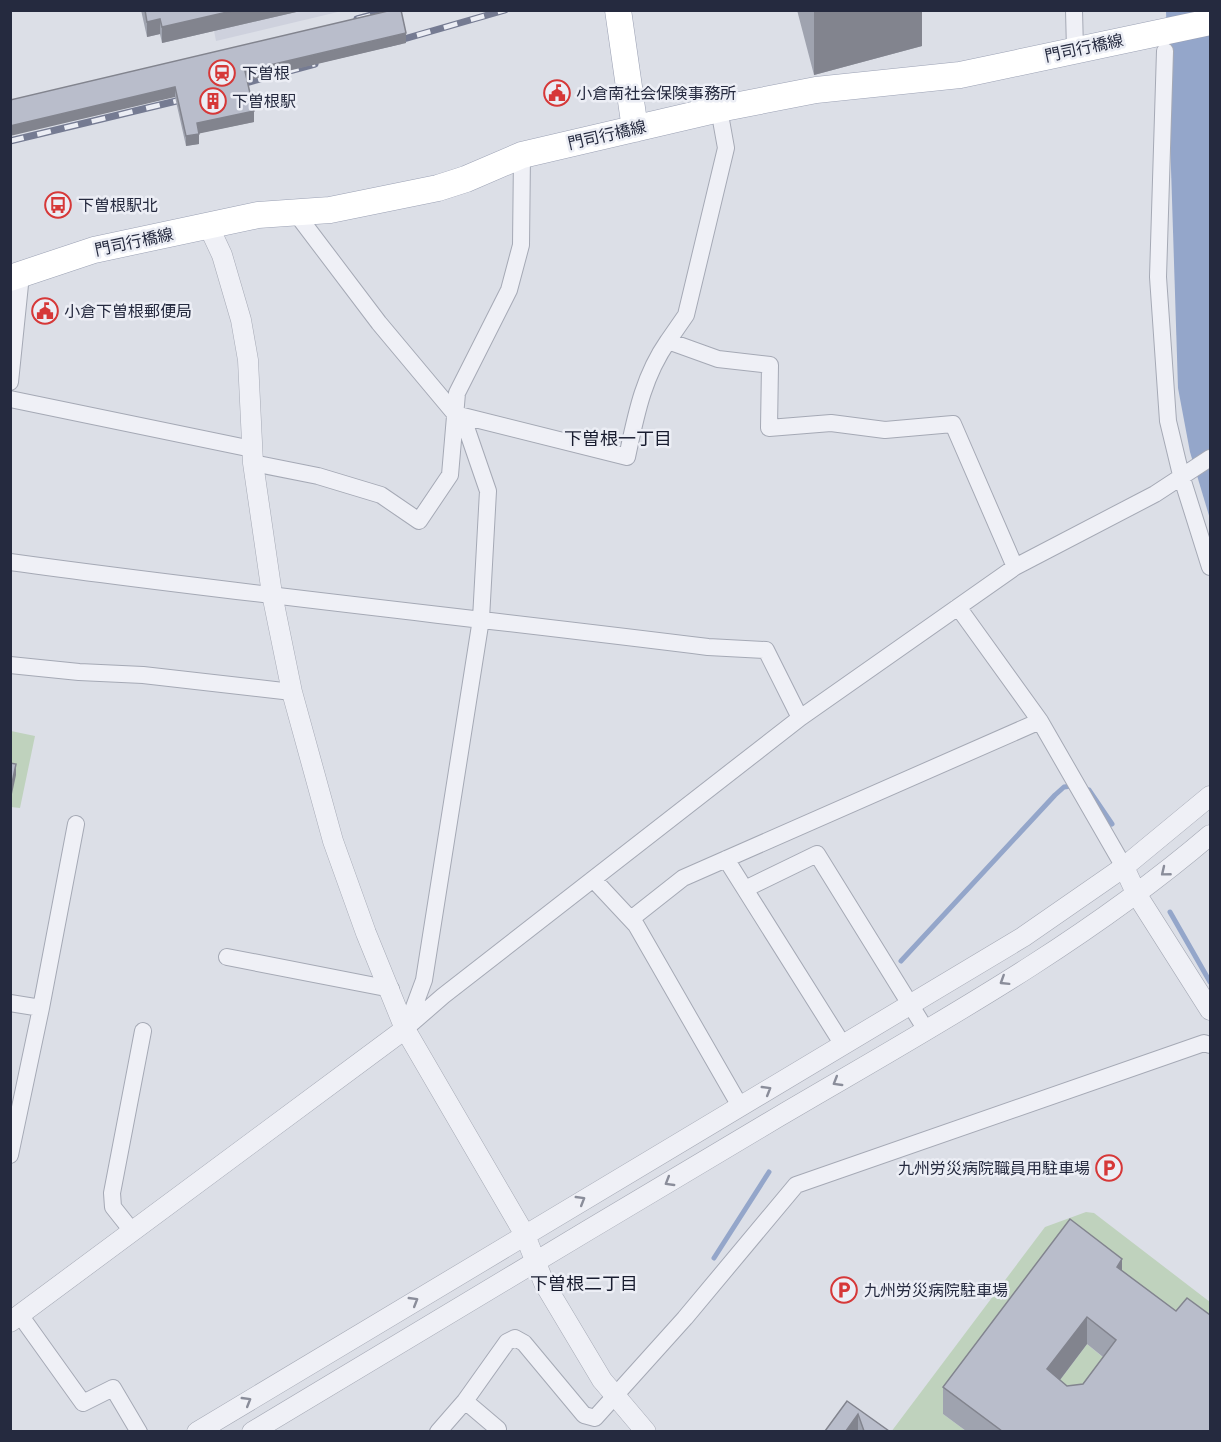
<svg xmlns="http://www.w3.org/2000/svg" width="1221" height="1442" viewBox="0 0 1221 1442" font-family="Arial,'Noto Sans JP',sans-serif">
<rect width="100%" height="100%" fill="#dcdfe7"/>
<path fill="#ced1dd" d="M 210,10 L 342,11 L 216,41 Z"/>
<path fill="#bfd2bd" d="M 11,731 L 35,736 L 20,808 L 11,807 Z
M 1086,1212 L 1094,1213 L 1210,1302 L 1210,1343 L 1117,1295 L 943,1414 L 966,1431 L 891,1432 L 1045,1227 Z
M 1087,1344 L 1116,1368 L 1083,1411 L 1047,1397 Z"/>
<path fill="#94a6ca" d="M 1166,11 L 1210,11 L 1210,519 L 1190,452 L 1178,388 Z"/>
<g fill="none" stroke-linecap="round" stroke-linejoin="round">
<path stroke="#94a6ca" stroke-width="5" d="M 1084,789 L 1089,790 L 1112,824
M 1170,912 L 1210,982
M 901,961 L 1055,795 L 1064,787 L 1072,786
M 714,1258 L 769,1172"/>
<g stroke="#a5a9b5" stroke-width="18">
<path id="minor" d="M 1074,10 L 1075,50
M 1165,51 L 1158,277 L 1168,421 L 1181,475 L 1210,567
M 719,109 L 726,148 L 686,315 L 668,341 L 718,359 L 770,365 L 769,428 L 831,423 L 885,430 L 953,424 L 1015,567
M 295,212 L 379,323 L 466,427 L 488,491 L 481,619 L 424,980 L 407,1026
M 10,382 L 21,275
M 10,399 L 252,449
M 455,414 L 627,457 C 636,415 643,377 668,341
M 253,463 L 318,476 L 381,495 L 419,521 L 450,475 L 457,393 L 509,290 L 521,245 L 522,155
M 10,562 C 242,594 476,618 708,647 L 766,650 L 800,718
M 958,607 L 1040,721 L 1124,867
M 10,665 L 79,672 L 143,675 L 292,692
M 726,859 L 843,1045
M 593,879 L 636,925 L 740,1106
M 745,889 L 817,854 L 926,1030
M 631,919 L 683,878 L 1040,721
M 227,957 L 391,989
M 10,1003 L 41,1008 L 10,1155
M 41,1008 L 76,824
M 405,1029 L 443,996 L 800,718 L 1015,567 L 1155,494 L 1210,458
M 132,1231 L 113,1207 L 112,1193 L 143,1031
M 20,1315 L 83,1403 L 113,1388 L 139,1432
M 465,1401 L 498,1429 L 496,1432
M 438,1432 L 465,1401 L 507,1342 L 515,1338 L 524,1343 L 584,1415 L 595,1418 L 685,1318 L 796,1185 L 1204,1043 L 1210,1045"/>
</g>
<g stroke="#a5a9b5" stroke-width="21">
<path id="tertiary" d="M 208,225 L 222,255 L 241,320 L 248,360 L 253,463 L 272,594 L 292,692 L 333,841 L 366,933 L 405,1029 L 525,1235 L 544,1283 L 602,1380 L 646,1432
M 1124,867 L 1137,895 L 1210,1010
M 10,1322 L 405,1029
M 197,1432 L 1023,937 L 1124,867 L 1210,796
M 252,1432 C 428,1327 602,1221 778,1117 C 926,1030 1079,947 1210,835"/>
</g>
<g stroke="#9ba1b4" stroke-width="27">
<path id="primary" d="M 618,10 L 635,129
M 10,278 L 94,250 L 258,215 L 330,210 L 438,188 L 466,179 L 522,155 L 719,109 L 816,90 L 960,75 L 1210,22"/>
</g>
<use href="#minor" stroke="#eff0f6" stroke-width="16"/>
<use href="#tertiary" stroke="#eff0f6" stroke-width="20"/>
<use href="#primary" stroke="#fff" stroke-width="26"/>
<g stroke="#757b92" stroke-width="7">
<path id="rail" d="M 357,19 L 390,10
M 390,43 L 505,10
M 231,87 L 315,64
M 10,141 L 193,97"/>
</g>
<use href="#rail" stroke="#eceef5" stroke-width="4.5" stroke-dasharray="14" stroke-linecap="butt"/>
</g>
<path fill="#9fa3af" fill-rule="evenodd" d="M 141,10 L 305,10 L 162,43 L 160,34 L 147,37 Z
M 797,10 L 922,10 L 922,46 L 814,75 Z
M 406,43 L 247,80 L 254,122 L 199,133 L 199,144 L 186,146 L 175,97 L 10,100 Z
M 1122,1271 L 1210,1431 L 966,1431 L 943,1414 L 943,1387 ZM 1087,1344 L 1103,1357 L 1083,1384 L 1067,1386 L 1060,1380 Z
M 847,1401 L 889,1431 L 825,1431 Z"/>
<path fill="#82848e" d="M 236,10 L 305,10 L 162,43 L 162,27 Z
M 814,10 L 922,10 L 922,46 L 814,75 Z
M 160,19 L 160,34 L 147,37 L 147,22 Z
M 406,33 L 406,43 L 245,81 L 245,71 Z
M 175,87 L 175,97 L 10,136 L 10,126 Z
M 254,111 L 254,122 L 197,134 L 197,123 Z
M 199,134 L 199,144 L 186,146 L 186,136 Z
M 16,764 L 16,775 L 12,794 L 12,783 Z
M 1122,1259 L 1122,1286 L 1117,1267 Z
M 1087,1317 L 1087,1344 L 1047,1397 L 1047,1369 Z
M 858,1414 L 858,1431 L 846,1431 Z"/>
<path fill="#b9bdcb" stroke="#82848e" stroke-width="1.5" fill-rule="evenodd" d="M 145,10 L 236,10 L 162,27 L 160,19 L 147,22 Z
M 392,10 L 401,10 L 406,33 L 245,71 L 254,111 L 197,123 L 199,134 L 186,136 L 175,87 L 10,126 L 10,100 Z
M 10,763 L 16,764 L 12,783 L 10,783 Z
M 1070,1219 L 1122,1259 L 1117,1267 L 1176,1311 L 1187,1298 L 1210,1315 L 1210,1431 L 1002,1431 L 943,1387 ZM 1087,1317 L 1116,1340 L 1083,1384 L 1067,1386 L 1047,1369 Z
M 847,1401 L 889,1431 L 864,1431 L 858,1414 L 846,1431 L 825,1431 Z"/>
<defs><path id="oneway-chevron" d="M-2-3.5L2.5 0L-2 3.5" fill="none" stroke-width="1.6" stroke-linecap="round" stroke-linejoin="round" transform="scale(1.5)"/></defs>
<g stroke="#8a8d9a">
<use href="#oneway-chevron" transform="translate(1165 872) rotate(141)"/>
<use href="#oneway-chevron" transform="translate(1004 981) rotate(148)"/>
<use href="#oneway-chevron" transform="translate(837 1082) rotate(149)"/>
<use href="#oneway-chevron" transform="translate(767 1090) rotate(-31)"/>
<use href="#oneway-chevron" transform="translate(669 1182) rotate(149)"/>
<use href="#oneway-chevron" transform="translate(581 1200) rotate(-31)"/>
<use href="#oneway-chevron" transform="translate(414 1301) rotate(-31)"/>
<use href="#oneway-chevron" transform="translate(247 1401) rotate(-31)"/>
</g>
<defs>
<g id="station-ring" transform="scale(1.35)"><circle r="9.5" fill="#eceef5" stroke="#d63838" stroke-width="1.5"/><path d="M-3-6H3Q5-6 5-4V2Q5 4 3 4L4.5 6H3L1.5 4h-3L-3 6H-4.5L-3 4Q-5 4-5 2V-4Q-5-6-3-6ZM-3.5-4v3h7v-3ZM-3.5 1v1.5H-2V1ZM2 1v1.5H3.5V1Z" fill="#d63838"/></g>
<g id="civic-ring" transform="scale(1.35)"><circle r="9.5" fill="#eceef5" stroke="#d63838" stroke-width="1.5"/><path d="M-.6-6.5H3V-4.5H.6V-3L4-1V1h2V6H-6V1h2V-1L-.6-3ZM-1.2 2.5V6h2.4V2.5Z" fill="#d63838"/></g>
<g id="building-ring" transform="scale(1.35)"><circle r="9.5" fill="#eceef5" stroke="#d63838" stroke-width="1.5"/><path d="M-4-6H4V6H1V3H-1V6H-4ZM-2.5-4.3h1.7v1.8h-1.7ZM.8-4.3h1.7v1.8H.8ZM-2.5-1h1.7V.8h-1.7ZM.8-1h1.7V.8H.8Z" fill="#d63838"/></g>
<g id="bus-ring" transform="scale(1.35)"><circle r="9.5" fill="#eceef5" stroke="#d63838" stroke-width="1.5"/><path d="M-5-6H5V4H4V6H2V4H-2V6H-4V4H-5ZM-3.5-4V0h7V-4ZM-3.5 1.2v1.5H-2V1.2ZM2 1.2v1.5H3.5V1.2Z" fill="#d63838"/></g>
<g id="parking-ring" transform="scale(1.35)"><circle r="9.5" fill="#eceef5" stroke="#d63838" stroke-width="1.5"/><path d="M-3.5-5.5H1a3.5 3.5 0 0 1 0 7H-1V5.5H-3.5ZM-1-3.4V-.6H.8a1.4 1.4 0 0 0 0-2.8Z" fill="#d63838"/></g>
</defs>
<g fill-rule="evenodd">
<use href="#station-ring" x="222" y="73"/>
<use href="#civic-ring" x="557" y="93"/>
<use href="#building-ring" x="213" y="101"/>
<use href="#bus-ring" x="58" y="205"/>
<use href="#civic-ring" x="45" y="311"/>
<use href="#parking-ring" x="1109" y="1168"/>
<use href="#parking-ring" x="844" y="1290"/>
</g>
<g text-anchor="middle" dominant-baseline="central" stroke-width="5" stroke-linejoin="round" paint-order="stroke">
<g font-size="16" fill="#252a3f" stroke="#eceef5">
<text transform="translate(1084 48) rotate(-12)">門司行橋線</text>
<text transform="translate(607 135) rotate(-13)">門司行橋線</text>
<text transform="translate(134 242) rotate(-12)">門司行橋線</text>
</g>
<g font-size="16" fill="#252a3f" stroke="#eceef5" text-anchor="start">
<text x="242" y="73">下曽根</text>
<text x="576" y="93">小倉南社会保険事務所</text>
<text x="232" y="101">下曽根駅</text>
<text x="78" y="205">下曽根駅北</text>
<text x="64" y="311">小倉下曽根郵便局</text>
<text x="1090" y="1168" text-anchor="end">九州労災病院職員用駐車場</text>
<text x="864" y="1290">九州労災病院駐車場</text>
</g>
<g font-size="18" fill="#181c2f" stroke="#eceef5">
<text x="618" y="439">下曽根一丁目</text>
<text x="584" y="1284">下曽根二丁目</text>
</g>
</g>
<rect width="1221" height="1442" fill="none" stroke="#252a3f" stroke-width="24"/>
</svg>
